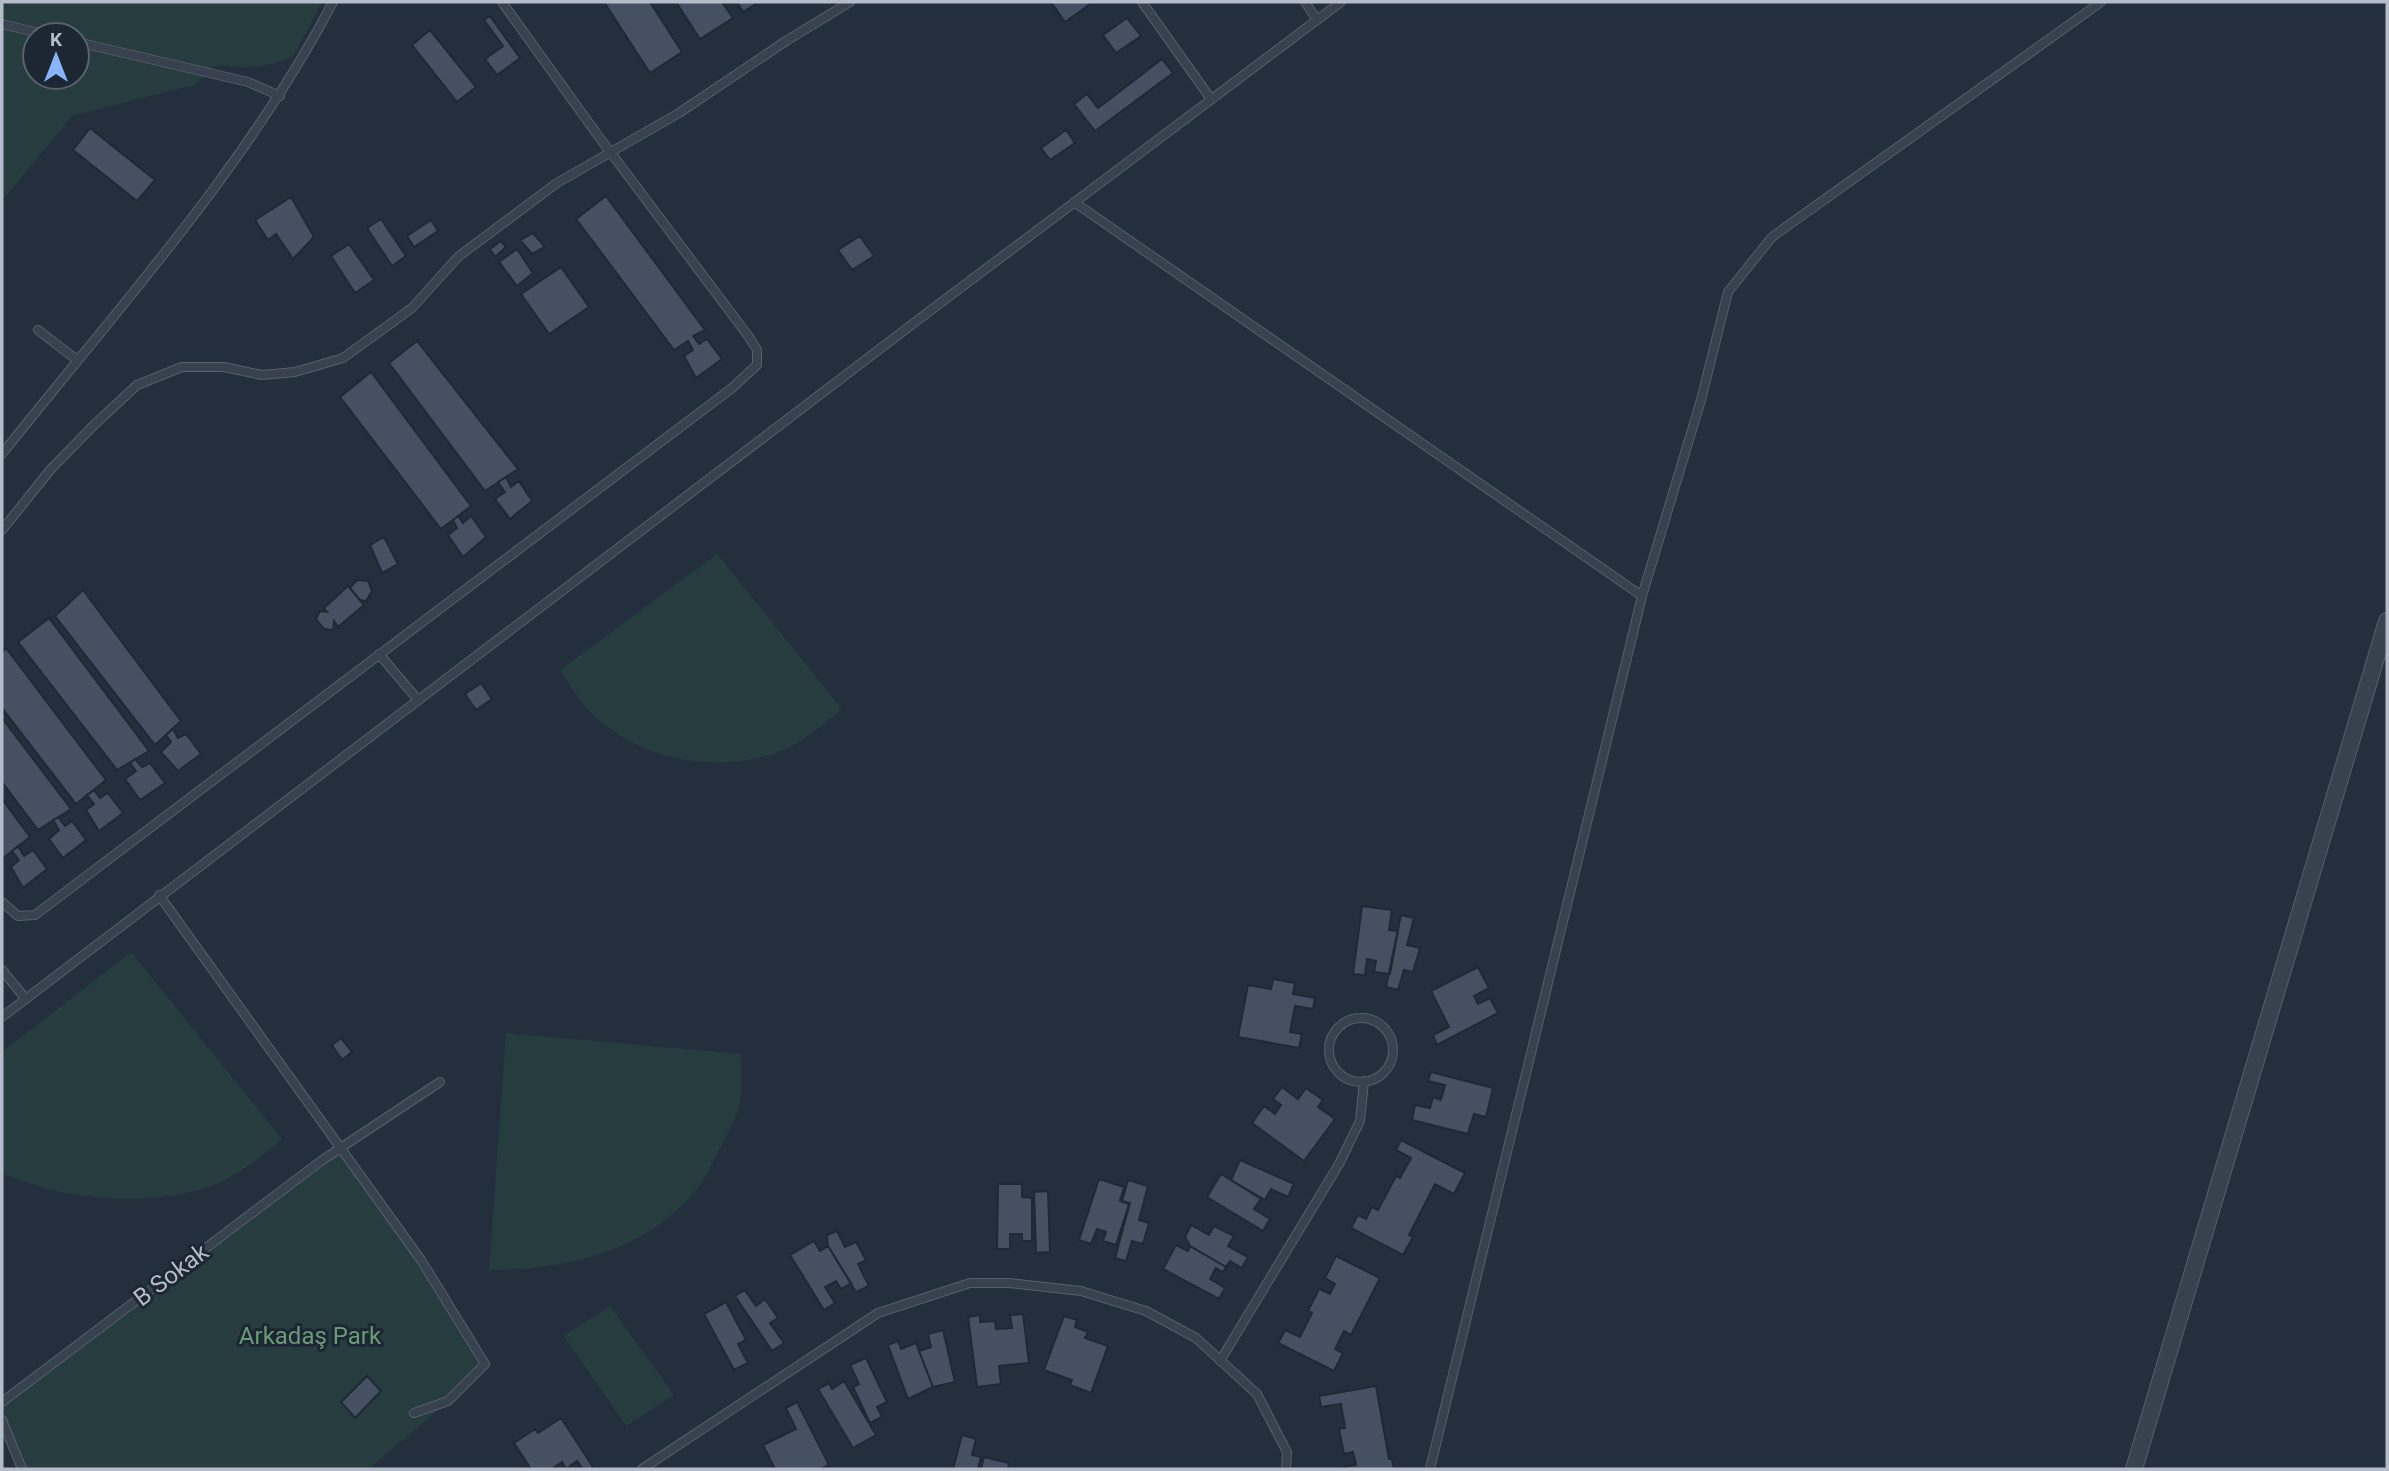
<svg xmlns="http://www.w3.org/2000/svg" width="2389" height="1471" viewBox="0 0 2389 1471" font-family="Roboto,sans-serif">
<rect width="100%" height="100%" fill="#242f3e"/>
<path fill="#263c3f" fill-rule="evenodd" d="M 2,2 L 322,2 L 293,57 C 265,68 247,69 217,65 L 194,85 L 72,116 L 2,201 ZM 35,35 L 77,35 L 77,77 L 35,77 Z
M 717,554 L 842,709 C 822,726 801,744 776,753 C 716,773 648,761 600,721 C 583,707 572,688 560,670 Z
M 131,952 L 282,1139 C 265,1154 246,1169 225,1180 C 181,1203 105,1202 56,1191 C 39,1187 22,1180 5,1175 L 2,1172 L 2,1052 Z
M 506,1033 L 741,1054 C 741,1068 743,1083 741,1097 C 738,1116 727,1135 718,1152 C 712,1164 706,1178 697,1189 C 646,1252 566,1270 489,1270 Z
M 340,1148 L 421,1260 L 485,1364 L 477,1377 L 369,1469 L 26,1469 L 2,1419 L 2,1402 Z
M 610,1306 L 674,1395 L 626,1426 L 564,1336 Z"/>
<path fill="#455162" stroke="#1f2835" stroke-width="2" d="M 604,2 L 650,2 L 682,52 L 650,73 Z
M 676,2 L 722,2 L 733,18 L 700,39 Z
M 737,2 L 759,2 L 743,12 Z
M 1051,2 L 1093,2 L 1065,22 Z
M 490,16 L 520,58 L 497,75 L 485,59 L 503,46 L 484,20 Z
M 1127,18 L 1141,36 L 1116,53 L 1103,35 Z
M 430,30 L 476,87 L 457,102 L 412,45 Z
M 1162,59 L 1173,73 L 1095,131 L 1074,104 L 1087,94 L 1098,108 Z
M 90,128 L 155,180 L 137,201 L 73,150 Z
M 1066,130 L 1075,143 L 1050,160 L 1041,148 Z
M 606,196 L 705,330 L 693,336 L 699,344 L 707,339 L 722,359 L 696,378 L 684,356 L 693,350 L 688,341 L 674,350 L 576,219 Z
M 291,197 L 314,237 L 293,259 L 276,234 L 268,240 L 255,220 Z
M 381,219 L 406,256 L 392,266 L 367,228 Z
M 431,220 L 438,231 L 414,247 L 407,236 Z
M 533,233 L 545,247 L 532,254 L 520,240 Z
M 860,236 L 874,256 L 852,270 L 838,250 Z
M 501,241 L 506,247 L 495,257 L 490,249 Z
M 349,244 L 374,280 L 355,293 L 331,256 Z
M 517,249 L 533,273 L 517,286 L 499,262 Z
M 561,267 L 589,307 L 549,334 L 521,294 Z
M 417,341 L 518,469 L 485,491 L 389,363 Z
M 371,372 L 471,506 L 441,529 L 340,397 Z
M 506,477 L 511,487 L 519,481 L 532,501 L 510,519 L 495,499 L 505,492 L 498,482 Z
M 458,516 L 463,523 L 471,516 L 486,537 L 463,557 L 448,535 L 457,528 L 453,520 Z
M 384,537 L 398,564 L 382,573 L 370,545 Z
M 357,580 L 368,581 L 372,591 L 366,601 L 360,600 L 350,588 Z
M 348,586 L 364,605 L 338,627 L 334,621 L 333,630 L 324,629 L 316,619 L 320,611 L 327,612 L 324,608 Z
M 83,590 L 181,721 L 155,745 L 55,616 Z
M 49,618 L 149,751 L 117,770 L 18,642 Z
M 6,648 L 106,780 L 76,804 L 2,708 L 2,652 Z
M 481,683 L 492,699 L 476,710 L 465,694 Z
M 2,718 L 71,809 L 38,830 L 2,782 Z
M 173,729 L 178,738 L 186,734 L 201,754 L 178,771 L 161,752 L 171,742 L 166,735 Z
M 135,759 L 142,767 L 150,763 L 165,783 L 140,800 L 125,779 L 136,771 L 130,763 Z
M 94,790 L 100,798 L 108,793 L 123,813 L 99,831 L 86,810 L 94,804 L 87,795 Z
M 2,799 L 30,837 L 2,859 Z
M 58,817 L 65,826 L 72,821 L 86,840 L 63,858 L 49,839 L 59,830 L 53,820 Z
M 18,846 L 24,856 L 33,850 L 47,869 L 23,888 L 11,867 L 19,860 L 12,851 Z
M 1362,906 L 1392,910 L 1389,930 L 1398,931 L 1390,974 L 1374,972 L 1376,961 L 1367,959 L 1365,975 L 1353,974 Z
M 1401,915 L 1414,918 L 1407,945 L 1420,948 L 1413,972 L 1404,970 L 1398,990 L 1386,987 Z
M 1478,967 L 1489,988 L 1474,996 L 1478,1004 L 1490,998 L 1498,1013 L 1437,1045 L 1433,1035 L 1449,1027 L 1431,991 Z
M 1273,979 L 1295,983 L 1293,994 L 1315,998 L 1313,1009 L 1295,1006 L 1290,1032 L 1302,1034 L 1299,1048 L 1238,1037 L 1248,985 L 1271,989 Z
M 341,1038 L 352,1052 L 342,1060 L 332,1045 Z
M 1431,1072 L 1493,1088 L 1486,1117 L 1474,1114 L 1468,1134 L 1412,1120 L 1415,1105 L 1430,1108 L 1433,1097 L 1441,1100 L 1445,1085 L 1428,1081 Z
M 1282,1087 L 1298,1099 L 1306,1088 L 1323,1100 L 1318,1107 L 1335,1119 L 1304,1161 L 1252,1123 L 1264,1106 L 1275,1114 L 1281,1105 L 1273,1099 Z
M 1401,1140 L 1465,1173 L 1454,1194 L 1435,1184 L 1409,1235 L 1413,1237 L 1403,1255 L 1351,1228 L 1358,1215 L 1366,1219 L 1372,1207 L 1378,1210 L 1396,1176 L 1400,1178 L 1411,1158 L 1396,1150 Z
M 1240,1160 L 1294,1184 L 1288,1197 L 1271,1189 L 1265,1200 L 1231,1180 Z
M 1221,1174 L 1261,1199 L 1254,1209 L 1270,1219 L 1263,1231 L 1207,1197 Z
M 1099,1179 L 1124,1187 L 1120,1201 L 1129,1204 L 1116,1245 L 1103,1241 L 1106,1232 L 1097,1229 L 1091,1244 L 1079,1240 Z
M 1128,1180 L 1148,1186 L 1139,1220 L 1149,1223 L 1143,1244 L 1132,1241 L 1126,1261 L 1115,1258 L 1130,1203 L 1122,1201 Z
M 998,1184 L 1022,1184 L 1022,1197 L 1032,1198 L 1032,1241 L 1022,1241 L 1022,1234 L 1010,1234 L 1010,1249 L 997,1249 Z
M 1048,1191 L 1050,1252 L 1036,1253 L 1034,1192 Z
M 1191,1225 L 1209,1235 L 1214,1226 L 1234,1236 L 1228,1246 L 1248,1257 L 1242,1268 L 1230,1261 L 1226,1267 L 1190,1246 L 1185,1237 Z
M 837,1231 L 845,1247 L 856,1242 L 866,1260 L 858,1264 L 869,1286 L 856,1292 L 828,1246 L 827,1235 Z
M 814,1241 L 820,1251 L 828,1246 L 851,1283 L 841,1289 L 836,1281 L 825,1287 L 835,1303 L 824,1310 L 790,1255 Z
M 1176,1245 L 1188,1251 L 1190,1246 L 1226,1267 L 1223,1272 L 1216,1268 L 1210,1279 L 1225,1288 L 1219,1299 L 1163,1269 Z
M 1336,1256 L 1380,1278 L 1351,1335 L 1344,1331 L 1335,1349 L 1343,1353 L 1334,1371 L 1278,1343 L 1285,1330 L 1300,1337 L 1312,1313 L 1308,1311 L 1319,1289 L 1330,1294 L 1335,1284 L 1325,1278 Z
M 745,1290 L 756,1306 L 765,1299 L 778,1318 L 770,1323 L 784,1343 L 772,1351 L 735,1296 Z
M 726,1302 L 746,1340 L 738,1344 L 748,1363 L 734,1370 L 704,1314 Z
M 1023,1314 L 1029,1363 L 999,1366 L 1001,1384 L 977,1387 L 968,1317 L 980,1315 L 980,1322 L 995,1321 L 996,1329 L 1012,1328 L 1010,1315 Z
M 1064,1316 L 1077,1320 L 1075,1327 L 1088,1332 L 1085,1338 L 1108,1346 L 1091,1393 L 1070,1385 L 1072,1380 L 1044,1370 Z
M 943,1330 L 955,1382 L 933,1387 L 919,1351 L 931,1347 L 928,1334 Z
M 898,1341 L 901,1349 L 916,1343 L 933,1387 L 908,1399 L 888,1345 Z
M 866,1358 L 887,1402 L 877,1407 L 882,1417 L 870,1423 L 853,1387 L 859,1384 L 850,1365 Z
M 367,1376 L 381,1391 L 355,1418 L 341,1402 Z
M 844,1381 L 876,1435 L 853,1448 L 818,1389 L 829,1383 L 832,1389 Z
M 1376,1386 L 1389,1459 L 1392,1459 L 1394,1469 L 1345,1469 L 1344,1467 L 1356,1465 L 1353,1452 L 1344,1454 L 1339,1429 L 1345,1428 L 1341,1404 L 1321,1407 L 1319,1396 Z
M 797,1402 L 829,1465 L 821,1469 L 775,1469 L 763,1445 L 796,1429 L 786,1408 Z
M 561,1418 L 593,1467 L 591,1469 L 583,1469 L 577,1461 L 566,1469 L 562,1462 L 552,1469 L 531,1469 L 514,1443 L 535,1429 L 538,1433 Z
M 962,1435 L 976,1439 L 972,1455 L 981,1457 L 978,1469 L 953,1469 Z
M 984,1457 L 1009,1463 L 1008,1469 L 981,1469 Z"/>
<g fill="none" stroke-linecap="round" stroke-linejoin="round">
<g stroke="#565f6c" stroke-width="10">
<path id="lane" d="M 1142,2 L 1211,99
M 1305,2 L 1317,20
M 2,24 L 47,35
M 77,42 L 248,82 L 280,96
M 1074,202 L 1642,596
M 38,330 L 77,360
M 2,454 C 118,308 246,168 333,2
M 2,530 L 51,469 L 93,426 L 137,385 L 182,367 L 224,367 L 262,375 L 295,372 L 343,358 L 412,308 L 459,256 L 557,183 L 679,113 L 786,41 L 850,2
M 379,654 L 418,700
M 159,895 L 421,1260 L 485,1364 L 448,1401 L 414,1413
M 2,902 L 18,916 L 35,915 L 732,388 L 757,365 L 757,350 L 749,337 L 599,137 L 502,2
M 2,970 L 25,998
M 2,1017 L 931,310 L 1341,2
M1329 1050a32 32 0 1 1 64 0a32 32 0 1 1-64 0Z
M 1220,1361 L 1339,1164 L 1360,1121 L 1364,1081
M 2,1402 L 321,1161 L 440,1082
M 2,1420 L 22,1469
M 642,1469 L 878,1313 L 970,1283 L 1009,1283 L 1081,1291 L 1146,1311 L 1196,1338 L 1257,1394 L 1287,1452 L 1286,1469
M 1430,1469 L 1642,596 L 1701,400 L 1728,292 L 1772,237 L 2101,2"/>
</g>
<g stroke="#565f6c" stroke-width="18">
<path id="street" d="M 2134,1469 L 2387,621"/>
</g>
<use href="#lane" stroke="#38414e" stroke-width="8"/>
<use href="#street" stroke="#38414e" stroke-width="16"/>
</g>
<g text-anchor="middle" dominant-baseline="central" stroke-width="6" stroke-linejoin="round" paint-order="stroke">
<g font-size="24" fill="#b4bcc9" stroke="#1d2633">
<text transform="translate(171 1275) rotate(-37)">B Sokak</text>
</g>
<g font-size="24" fill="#6b9a76" stroke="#1d2633">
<text x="310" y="1336">Arkadaş Park</text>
</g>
</g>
<rect width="2389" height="1471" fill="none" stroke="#b4bcc9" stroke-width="7"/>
<g transform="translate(56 56)"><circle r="33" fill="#1d2633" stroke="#59626f" stroke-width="2"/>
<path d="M0-5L12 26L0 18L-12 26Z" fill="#8ab4f8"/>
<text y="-10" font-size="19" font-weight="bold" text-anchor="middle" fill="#b4bcc9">K</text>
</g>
</svg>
